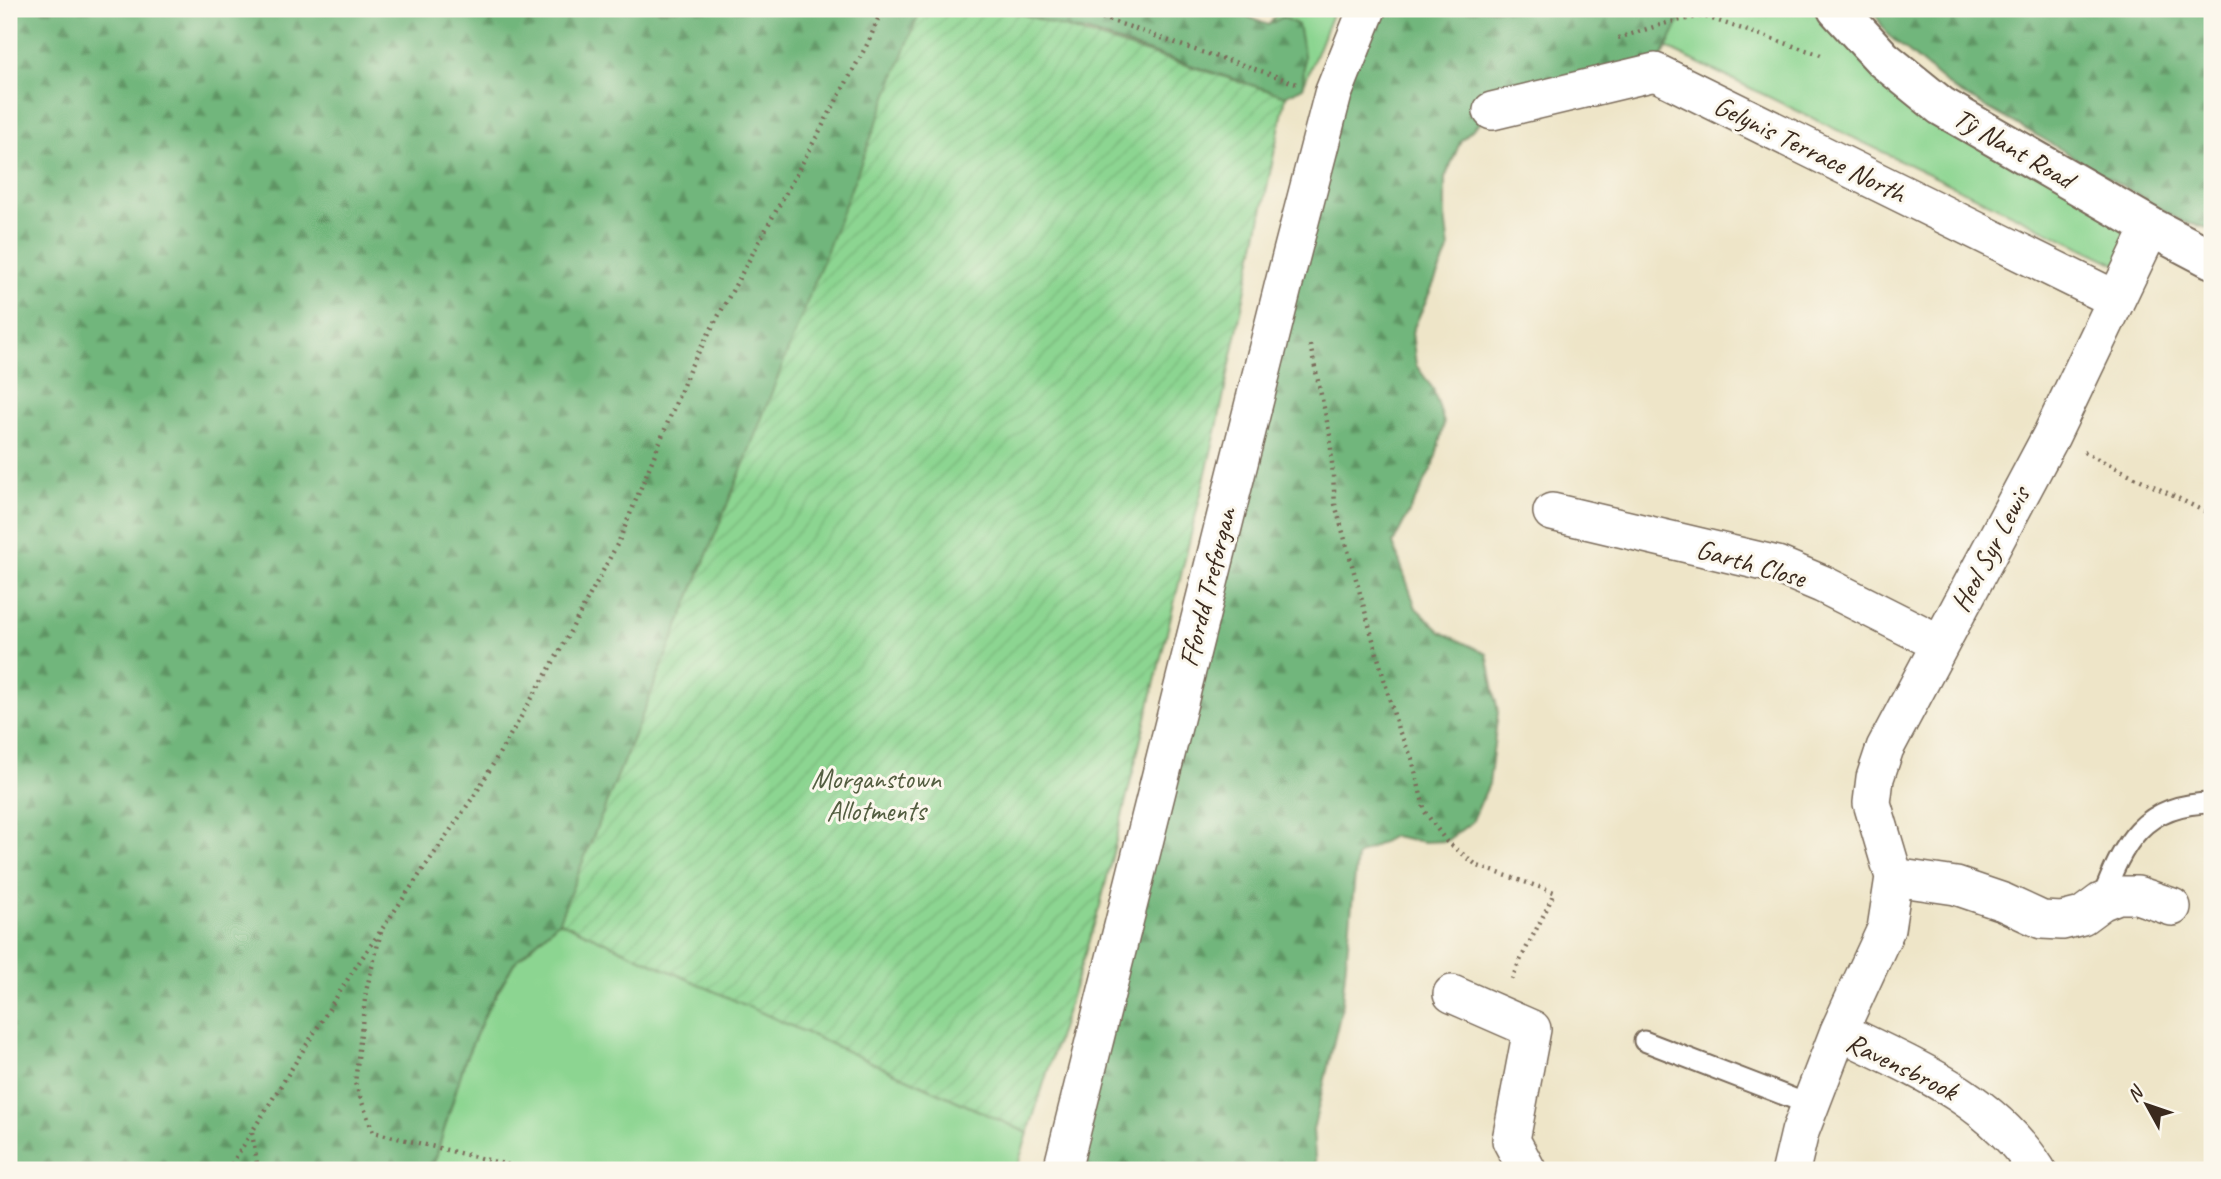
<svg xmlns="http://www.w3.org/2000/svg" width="2221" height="1179" viewBox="0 0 2221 1179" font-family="Caveat,sans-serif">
<defs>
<pattern id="forest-firs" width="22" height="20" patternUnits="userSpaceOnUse" patternTransform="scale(1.75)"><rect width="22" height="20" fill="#71b67b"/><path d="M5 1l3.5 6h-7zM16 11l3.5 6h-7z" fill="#5e9464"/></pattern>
<pattern id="garden-furrows" width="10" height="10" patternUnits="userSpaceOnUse" patternTransform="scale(1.75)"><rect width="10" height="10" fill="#8cd591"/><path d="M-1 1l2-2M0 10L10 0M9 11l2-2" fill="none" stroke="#7ab77d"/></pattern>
</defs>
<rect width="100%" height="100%" fill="#fbf7ec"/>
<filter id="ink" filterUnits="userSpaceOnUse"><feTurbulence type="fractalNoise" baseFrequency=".0143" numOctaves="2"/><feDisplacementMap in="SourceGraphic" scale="14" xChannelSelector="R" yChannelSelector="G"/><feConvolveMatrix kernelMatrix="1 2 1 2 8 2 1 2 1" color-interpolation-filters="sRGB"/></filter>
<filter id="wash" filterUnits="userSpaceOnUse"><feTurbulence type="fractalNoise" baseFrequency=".00686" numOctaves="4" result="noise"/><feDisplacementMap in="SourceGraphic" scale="28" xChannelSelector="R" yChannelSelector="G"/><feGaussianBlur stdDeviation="1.57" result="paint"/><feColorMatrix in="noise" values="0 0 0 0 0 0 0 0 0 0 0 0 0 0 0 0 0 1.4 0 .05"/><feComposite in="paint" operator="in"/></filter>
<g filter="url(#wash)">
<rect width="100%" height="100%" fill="#eee5c8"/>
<path fill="#8cd591" stroke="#648058" stroke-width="2" d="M 1280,9 L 1334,9 L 1303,87 L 1304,55 L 1269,25 Z
M 1685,9 L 1837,9 L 1883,59 L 2151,227 L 2130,271 L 1665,47 Z
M 559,921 L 1028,1133 L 1016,1170 L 432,1170 L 465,1060 L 487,1010 L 514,963 Z"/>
<path fill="url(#forest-firs)" stroke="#56704c" stroke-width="2" d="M 9,9 L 1229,9 L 1268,25 L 1283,17 L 1298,25 L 1304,55 L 1303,87 L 1286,96 L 1085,31 L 1051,27 L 747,456 L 559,921 L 514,963 L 487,1010 L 465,1060 L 432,1170 L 9,1170 Z
M 1368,9 L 1685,9 L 1655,72 L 1492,111 L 1461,140 L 1445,178 L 1445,216 L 1449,249 L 1412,332 L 1416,365 L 1433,389 L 1444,423 L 1434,464 L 1393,543 L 1416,608 L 1441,632 L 1487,654 L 1498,712 L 1489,784 L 1472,822 L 1446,841 L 1424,842 L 1393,836 L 1357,856 L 1341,1011 L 1313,1130 L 1316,1170 L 1060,1170 Z
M 1872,9 L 2212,9 L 2212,229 L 2183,222 L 2040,137 L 1953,89 L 1887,34 Z"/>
<path fill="url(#garden-furrows)" stroke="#648058" stroke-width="2" d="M 921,9 L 1005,9 L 1286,96 L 1216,432 L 1100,906 L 1028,1133 L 559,921 L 747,456 Z"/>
</g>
<g filter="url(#ink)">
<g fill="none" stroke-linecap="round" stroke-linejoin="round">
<g stroke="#7a6b5a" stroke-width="23">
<path id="lane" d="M 2101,901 C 2123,843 2143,803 2212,803
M 1644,1041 L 1810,1105"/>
</g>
<g stroke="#7a6b5a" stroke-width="40">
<path id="street" d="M 1492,111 L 1655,72 L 2115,299
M 2151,227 L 2051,436 L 1885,748 L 1875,778 L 1872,803 L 1894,877 L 1956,886 L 2003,902 L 2042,920 L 2062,921 L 2082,916 L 2101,902 L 2118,895 L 2137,895 L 2172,907
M 1552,512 L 1777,565 L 1822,584 L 1939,643
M 1452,994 L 1532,1029 L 1511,1140 L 1527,1170
M 1839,1031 L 1886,929 L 1894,877
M 1062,1170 L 1283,287 L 1333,94 L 1367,9
M 1791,1170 L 1800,1132 L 1839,1031 C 1913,1067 1991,1098 2037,1170"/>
</g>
<g stroke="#7a6b5a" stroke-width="42">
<path id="secondary" d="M 1837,9 L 1883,59 L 1941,106 L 2151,227 L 2212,259"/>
</g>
<path stroke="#7a6b5a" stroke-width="4.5" stroke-dasharray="2 5" stroke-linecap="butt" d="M 1068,9 C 1113,19 1154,36 1198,51 C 1231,61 1264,71 1296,84
M 1691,9 L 1702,16
M 1618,38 L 1670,22 L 1703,16 L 1824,56
M 1310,345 L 1330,435 L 1335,504 L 1398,729 L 1412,758 L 1425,812 L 1446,841 L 1478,866 L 1554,892 C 1542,922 1524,949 1512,979
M 2084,452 L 2212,515
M 381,932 L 366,991 L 355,1083 L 373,1132 L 529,1170
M 252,1133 L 258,1170
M 228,1170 L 351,974 L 476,793 L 558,654 L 619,541 L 691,366 L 869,41 L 882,9"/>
<use href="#lane" stroke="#fff" stroke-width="19"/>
<use href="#street" stroke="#fff" stroke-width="37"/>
<use href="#secondary" stroke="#fff" stroke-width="38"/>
</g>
</g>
<g text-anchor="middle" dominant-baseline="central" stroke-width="6" stroke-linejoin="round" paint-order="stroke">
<g font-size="28" fill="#3b2a1e" stroke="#fbf7ec">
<text transform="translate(2014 148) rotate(30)">Tŷ Nant Road</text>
<text transform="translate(1810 149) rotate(26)">Gelynis Terrace North</text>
<text transform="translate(1990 549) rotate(-62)">Heol Syr Lewis</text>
<text transform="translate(1751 563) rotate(16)">Garth Close</text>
<text transform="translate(1207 587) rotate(-76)">Ffordd Treforgan</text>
<text transform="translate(1902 1066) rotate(26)">Ravensbrook</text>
</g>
<g font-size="28" fill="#535d40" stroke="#fbf7ec">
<text x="876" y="778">Morganstown<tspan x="876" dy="32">Allotments</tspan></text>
</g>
</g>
<rect width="2221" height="1179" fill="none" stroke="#fbf7ec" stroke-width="35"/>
<g transform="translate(2147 1105) rotate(310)" stroke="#fbf7ec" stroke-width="5" paint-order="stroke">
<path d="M0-5L12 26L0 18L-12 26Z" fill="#3b2a1e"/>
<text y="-10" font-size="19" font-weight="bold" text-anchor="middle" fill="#3b2a1e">N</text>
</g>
</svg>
